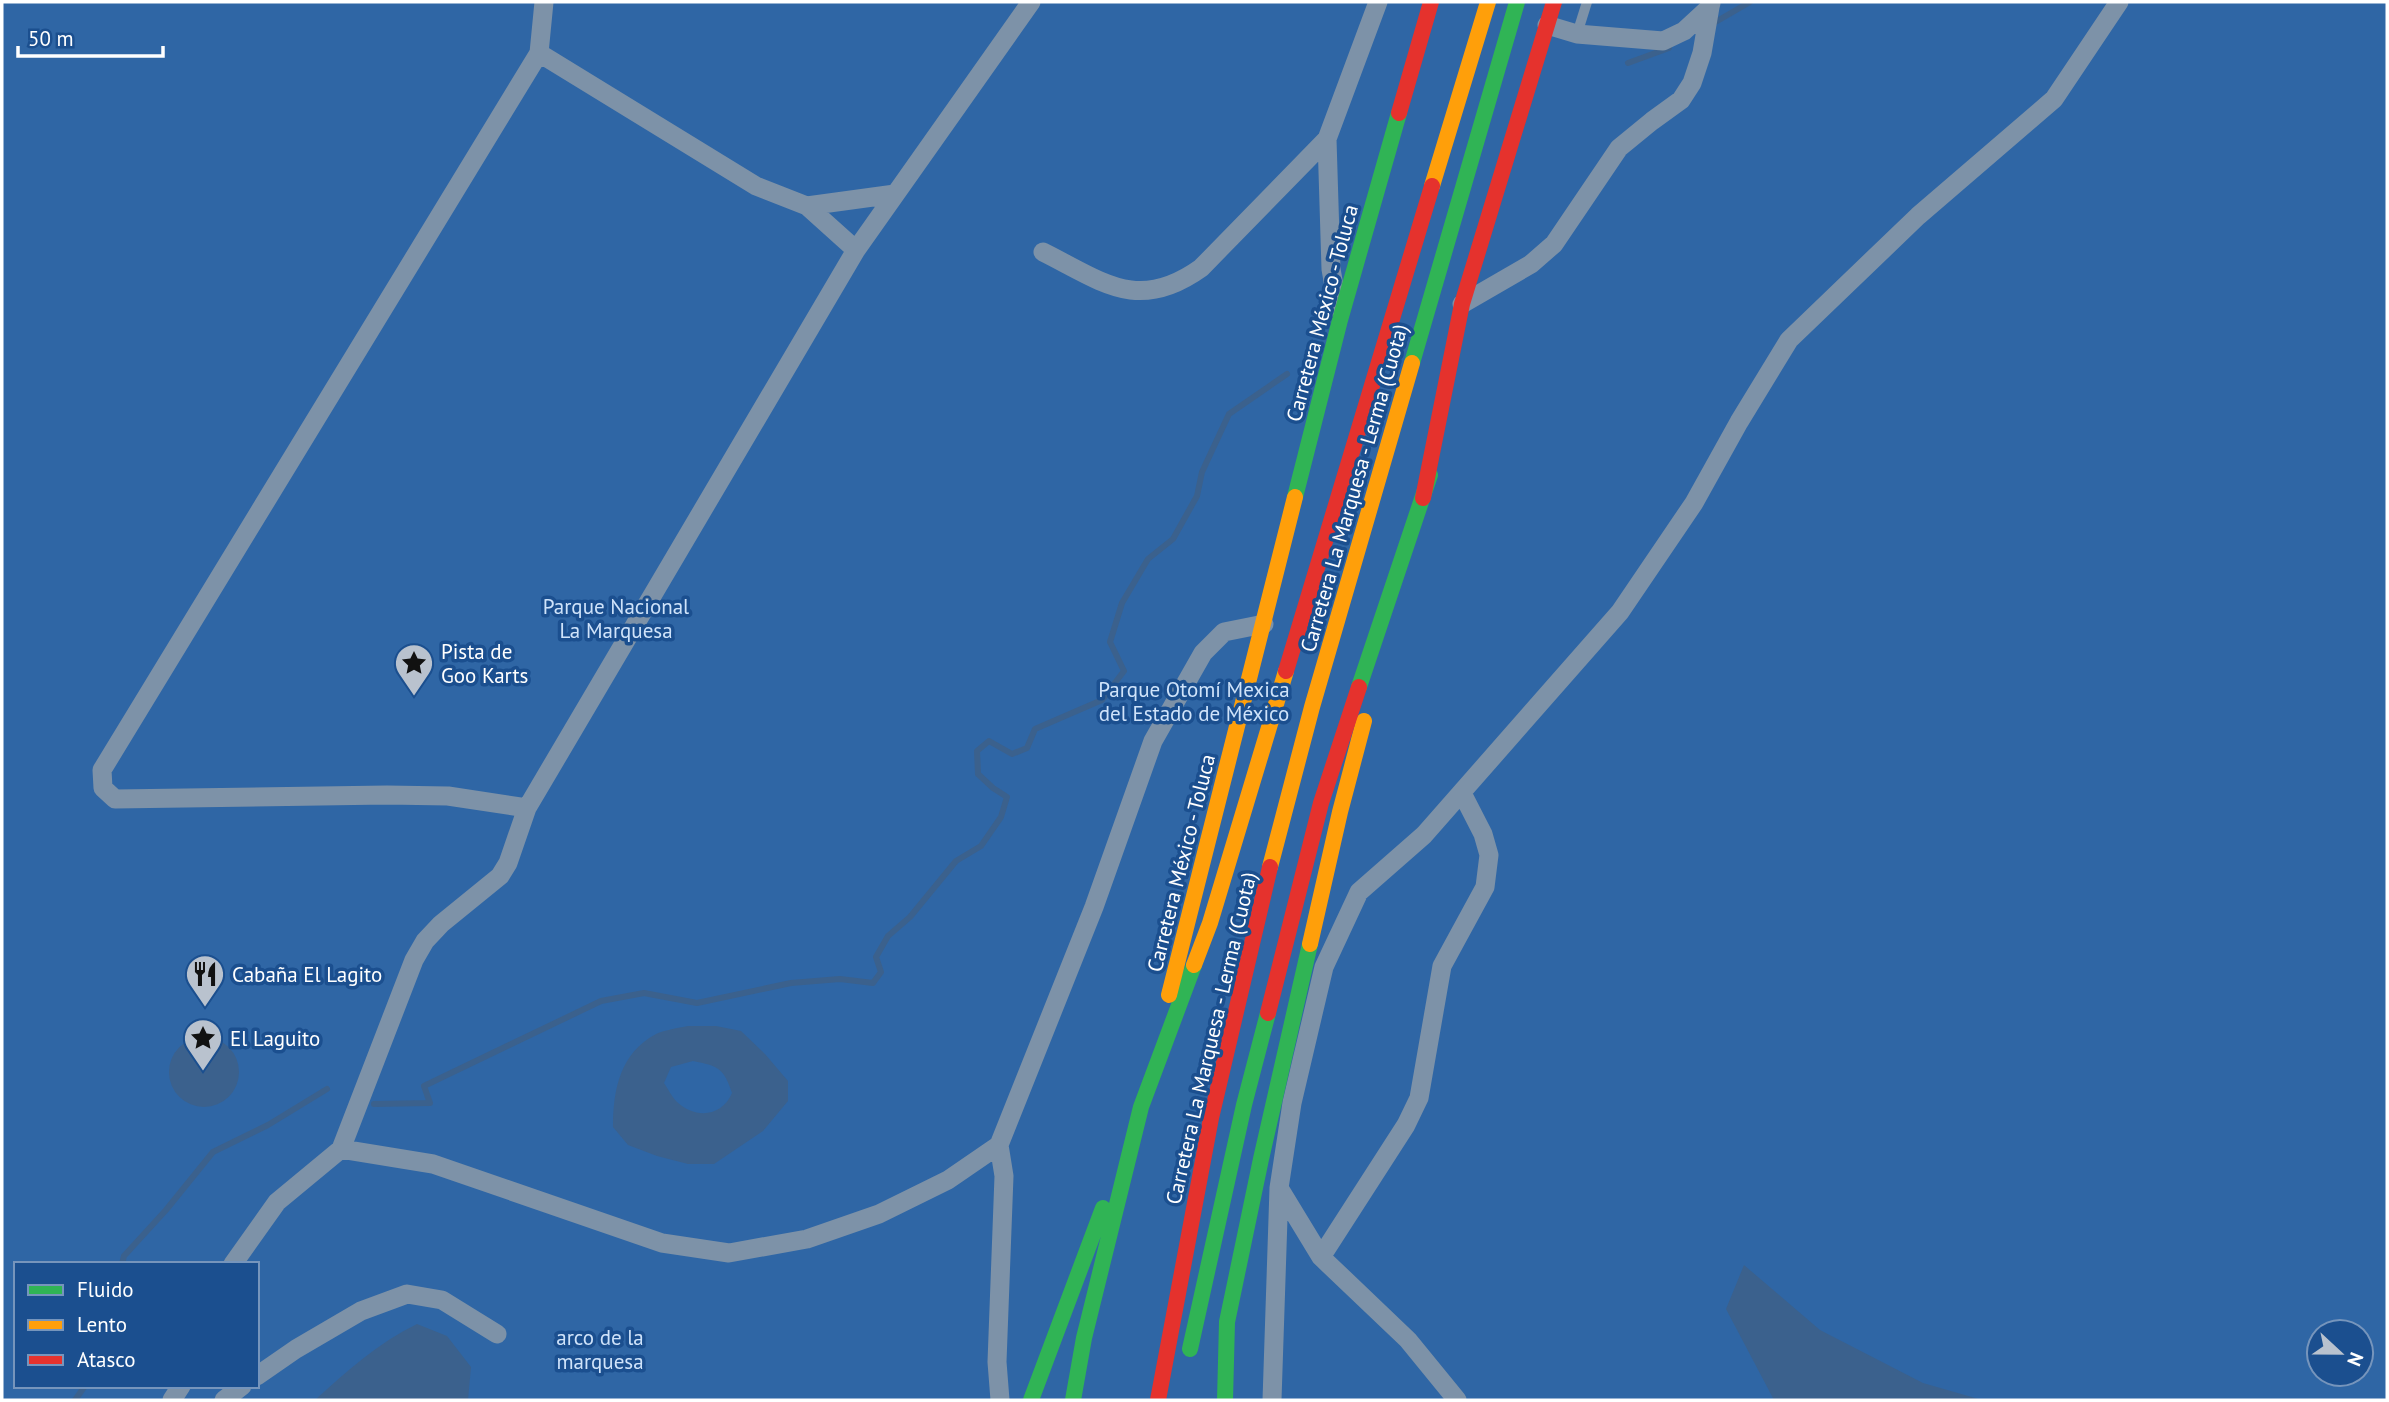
<svg xmlns="http://www.w3.org/2000/svg" width="2389" height="1402" viewBox="0 0 2389 1402" font-family="'PT Sans',sans-serif">
<rect width="100%" height="100%" fill="#365274"/>
<path fill="#2f66a5" fill-rule="evenodd" d="M 2,2 L 2387,2 L 2387,1400 L 2,1400 ZM 16,1264 L 257,1264 L 257,1386 L 16,1386 ZM 2319,1332 L 2361,1332 L 2361,1374 L 2319,1374 Z"/>
<path fill="#3b618d" fill-rule="evenodd" d="M 688,1026 L 716,1026 L 741,1031 L 765,1054 L 788,1081 L 788,1101 L 763,1131 L 714,1164 L 688,1164 L 657,1156 L 628,1145 L 613,1127 C 613,1090 620,1053 656,1034 C 665,1030 678,1028 688,1026 ZM 693,1061 C 718,1066 724,1068 732,1093 C 722,1117 695,1119 677,1102 C 672,1097 668,1089 664,1083 L 671,1067 Z
M169 1072a35 35 0 1 1 70 0a35 35 0 1 1-70 0Z
M 1744,1265 L 1820,1330 L 1923,1383 L 1982,1400 L 1774,1400 L 1726,1309 Z
M 417,1324 L 447,1336 L 471,1367 L 468,1400 L 315,1400 C 347,1371 378,1343 417,1324 Z"/>
<g fill="none" stroke-linecap="round" stroke-linejoin="round">
<path stroke="#3b618d" stroke-width="6" d="M 1712,24 L 1750,2
M 1628,63 L 1669,48
M 374,1104 L 430,1103 L 424,1086 L 601,1001 L 644,993 L 697,1003 L 791,983 L 840,979 L 873,983 L 881,972 L 876,957 L 888,936 L 910,917 L 956,861 L 981,846 L 1001,817 L 1007,797 L 993,788 L 978,774 L 977,751 L 989,741 L 1012,754 L 1027,748 L 1035,729 L 1102,700 L 1124,671 L 1110,642 L 1122,603 L 1148,559 L 1173,539 L 1197,496 L 1202,472 L 1229,414 L 1287,374
M 122,1264 L 124,1256 L 166,1210 L 213,1152 L 268,1125 L 327,1089
M 75,1400 L 85,1386"/>
<path stroke="#7d92a8" stroke-width="10" d="M 1577,34 L 1587,2"/>
<path stroke="#7d92a8" stroke-width="19" d="M 1547,25 L 1577,34 L 1663,41 L 1684,31 L 1710,7 L 1711,3
M 539,53 L 756,186 L 807,206 L 856,250
M 807,206 L 895,194
M 1043,252 C 1103,282 1138,313 1201,268 L 1327,139
M 1462,304 L 1531,264 L 1554,244 L 1619,148 L 1652,121 L 1681,100 L 1692,83 L 1702,53 L 1710,7
M 1338,309 L 1331,269 L 1327,139 L 1378,2
M 527,808 L 448,796 L 387,795 L 115,799 L 103,788 L 102,770 L 539,53 L 544,2
M 341,1149 L 433,1164 L 662,1243 L 729,1253 L 807,1239 L 879,1214 L 948,1180 L 999,1145
M 1321,1257 L 1406,1125 L 1419,1098 L 1442,966 L 1485,887 L 1489,855 L 1483,834 L 1462,793
M 233,1264 L 277,1202 L 341,1149 L 414,960 L 425,941 L 441,924 L 500,876 L 508,863 L 527,808 L 856,250 L 1031,2
M 257,1376 L 296,1349 L 361,1311 L 407,1294 L 442,1300 L 497,1334
M 172,1400 L 181,1386
M 224,1400 L 242,1386
M 1000,1400 L 997,1362 L 1004,1176 L 999,1145 L 1094,907 L 1153,741 L 1203,653 L 1224,632 L 1264,624
M 1272,1400 L 1279,1188
M 1457,1400 L 1408,1340 L 1321,1257 L 1279,1188 L 1292,1103 L 1324,967 L 1359,892 L 1424,835 L 1620,612 L 1694,503 L 1739,422 L 1789,340 L 1918,216 L 2054,99 L 2119,2"/>
<path stroke="#30b455" stroke-width="16" d="M 1412,363 L 1517,2
M 1295,497 L 1340,320 L 1399,113
M 1359,687 L 1430,475
M 1190,1349 L 1244,1105 L 1268,1013
M 1031,1400 L 1103,1208
M 1073,1400 L 1084,1338 L 1141,1107 L 1194,965
M 1225,1400 L 1227,1322 L 1261,1159 L 1310,944"/>
<path stroke="#ff9f0a" stroke-width="16" d="M 1432,186 L 1488,2
M 1270,867 L 1312,707 L 1412,363
M 1310,944 L 1340,812 L 1364,721
M 1194,965 L 1210,923 L 1286,671
M 1169,995 L 1295,497"/>
<path stroke="#e5322d" stroke-width="16" d="M 1399,113 L 1431,2
M 1423,498 L 1462,304 L 1554,2
M 1286,671 L 1432,186
M 1268,1013 L 1321,803 L 1359,687
M 1158,1400 L 1211,1118 L 1270,867"/>
</g>
<defs>
<g id="sight-pin" transform="scale(2.0125)"><path d="M0 17L-7.5 6A9.5 9.5 0 1 1 7.5 6Z" fill="#b9c2ce" stroke="#1b4f8f"/><path d="M0-6L1.8-2.2L6-1.7L2.9 1.2L3.7 5.4L0 3.3L-3.7 5.4L-2.9 1.2L-6-1.7L-1.8-2.2Z" fill="#111"/></g>
<g id="restaurant-pin" transform="scale(2.0125)"><path d="M0 17L-7.5 6A9.5 9.5 0 1 1 7.5 6Z" fill="#b9c2ce" stroke="#1b4f8f"/><path d="M-5-6h1v4h1v-4h1v4h1v-4h1v5L-1.5 .5V6h-2V.5L-5-1ZM5-6V6H3V1.5H1.5Q1.5-4 5-6Z" fill="#111"/></g>
</defs>
<g fill-rule="evenodd">
<use href="#sight-pin" x="414" y="663"/>
<use href="#restaurant-pin" x="205" y="974"/>
<use href="#sight-pin" x="203" y="1038"/>
</g>
<g text-anchor="middle" dominant-baseline="central" stroke-width="7" stroke-linejoin="round" paint-order="stroke">
<g font-size="21" fill="#fff" stroke="#1b4f8f">
<text transform="translate(1322 313) rotate(-75)">Carretera México - Toluca</text>
<text transform="translate(1354 488) rotate(-74)">Carretera La Marquesa - Lerma (Cuota)</text>
<text transform="translate(1181 863) rotate(-76)">Carretera México - Toluca</text>
<text transform="translate(1211 1038) rotate(-77)">Carretera La Marquesa - Lerma (Cuota)</text>
</g>
<g font-size="21" fill="#cfe3fa" stroke="#1b4f8f">
<text x="616" y="606">Parque Nacional<tspan x="616" dy="24">La Marquesa</tspan></text>
<text x="1194" y="689">Parque Otomí Mexica<tspan x="1194" dy="24">del Estado de México</tspan></text>
<text x="600" y="1337">arco de la<tspan x="600" dy="24">marquesa</tspan></text>
</g>
<g font-size="21" fill="#fff" stroke="#1b4f8f" text-anchor="start">
<text x="441" y="651">Pista de<tspan x="441" dy="24">Goo Karts</tspan></text>
<text x="232" y="974">Cabaña El Lagito</text>
<text x="230" y="1038">El Laguito</text>
</g>
</g>
<rect width="2389" height="1402" fill="none" stroke="#ffffff" stroke-width="7"/>
<rect x="14" y="1262" width="245" height="126" fill="#1b4f8f" stroke="#7695bc" stroke-width="2"/>
<rect x="28" y="1285" width="35" height="10" fill="#30b455" stroke="#7695bc" stroke-width="2"/>
<text x="77" y="1297" font-size="21" fill="#ffffff">Fluido</text>
<rect x="28" y="1320" width="35" height="10" fill="#ff9f0a" stroke="#7695bc" stroke-width="2"/>
<text x="77" y="1332" font-size="21" fill="#ffffff">Lento</text>
<rect x="28" y="1355" width="35" height="10" fill="#e5322d" stroke="#7695bc" stroke-width="2"/>
<text x="77" y="1367" font-size="21" fill="#ffffff">Atasco</text>
<g transform="translate(2340 1353) rotate(112)"><circle r="33" fill="#1b4f8f" stroke="#7695bc" stroke-width="2"/>
<path d="M0-5L12 26L0 18L-12 26Z" fill="#b9c2ce"/>
<text y="-10" font-size="19" font-weight="bold" text-anchor="middle" fill="#ffffff">N</text>
</g>
<path d="M18 46v10h145v-10" fill="none" stroke="#ffffff" stroke-width="3.5"/>
<text x="28" y="46" font-size="21" fill="#ffffff" stroke="#1b4f8f" stroke-width="5" paint-order="stroke">50 m</text>
</svg>
